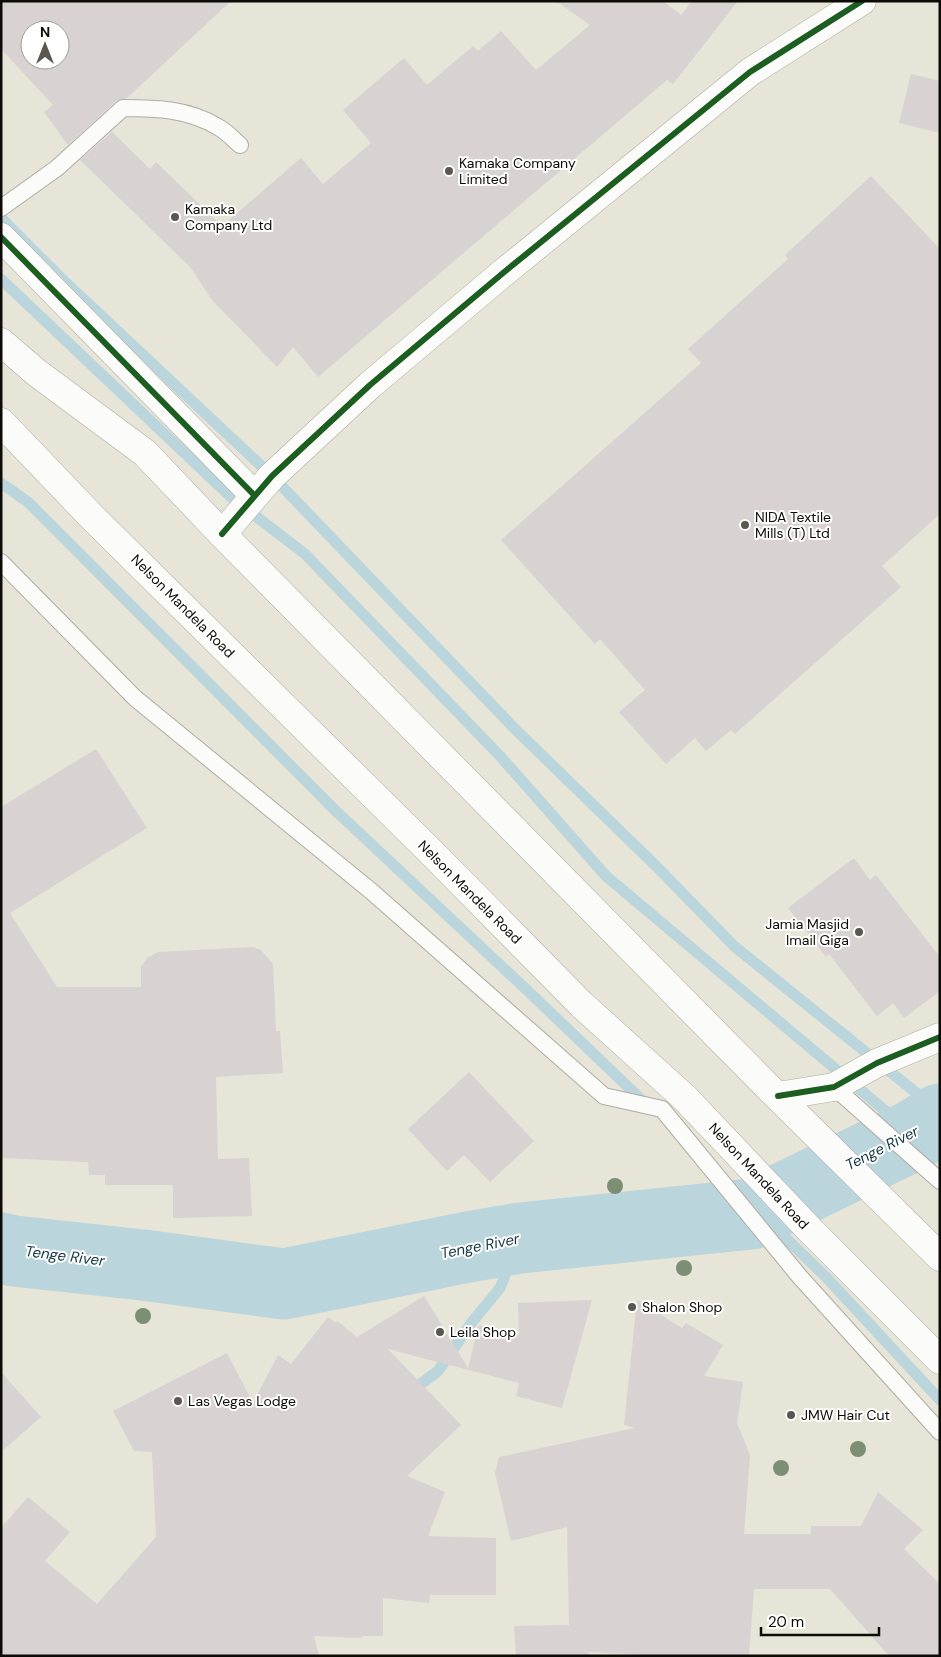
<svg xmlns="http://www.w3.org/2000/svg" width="941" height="1657" viewBox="0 0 941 1657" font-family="'DM Sans',sans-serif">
<rect width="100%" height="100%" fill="#e7e4d8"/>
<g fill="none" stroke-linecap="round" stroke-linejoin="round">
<path stroke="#bad5dc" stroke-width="11" d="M 1,218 L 61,278 L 272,476 L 516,730 L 656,866 L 734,946 L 940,1112
M 1,279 L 231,497 L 305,554 L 500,756 L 606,876 L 914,1135
M 1,483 L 28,502 L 337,812 L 529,992 L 648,1106
M 741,1195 L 826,1277 L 940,1400
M 410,1392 L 438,1371 L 472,1322 L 500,1288 L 520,1238"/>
<path stroke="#bad5dc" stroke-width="71" d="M 1,1248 L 14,1251 L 143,1265 L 284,1284 L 468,1247 L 520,1238 L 751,1214 L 914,1135 L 940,1119"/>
</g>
<path fill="#d9d2d2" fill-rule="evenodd" d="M 1,1 L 231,1 L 127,98 L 116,101 L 68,145 L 44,112 L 53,105 L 1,49 ZM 30,30 L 60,30 L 60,60 L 30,60 Z
M 556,1 L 663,1 L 681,15 L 692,1 L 738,1 L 673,84 L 667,80 L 318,377 L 293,347 L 277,367 L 212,300 L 191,268 L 80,160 L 112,132 L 150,169 L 156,162 L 222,226 L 301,158 L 323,184 L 371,143 L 343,110 L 404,58 L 427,85 L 473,46 L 478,51 L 501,31 L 536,70 L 590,25 Z
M 911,74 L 940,81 L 940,133 L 899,123 Z
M 871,176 L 940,249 L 940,514 L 882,566 L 901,587 L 735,734 L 731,730 L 706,751 L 695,738 L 666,764 L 619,712 L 645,690 L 600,639 L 595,644 L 501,540 L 701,363 L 688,349 L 788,259 L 785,255 Z
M 96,749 L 147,828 L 10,913 L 57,987 L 141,987 L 141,967 L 147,958 L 158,952 L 253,947 L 261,950 L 273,964 L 276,1031 L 280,1031 L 283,1073 L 216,1077 L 218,1159 L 249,1158 L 252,1216 L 173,1218 L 173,1185 L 105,1185 L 105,1175 L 89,1175 L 88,1162 L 1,1158 L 1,807 Z
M 854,858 L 870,880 L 876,875 L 940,957 L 940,991 L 904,1018 L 893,1003 L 877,1016 L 829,954 L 826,957 L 788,908 Z
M 469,1072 L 534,1141 L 490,1182 L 464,1155 L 447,1171 L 408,1129 Z
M 424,1296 L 468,1368 L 479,1325 L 519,1335 L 518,1303 L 592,1300 L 562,1408 L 516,1396 L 519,1383 L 388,1349 L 461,1425 L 407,1476 L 445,1492 L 428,1536 L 496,1538 L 496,1595 L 430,1595 L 429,1603 L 383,1598 L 383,1636 L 362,1636 L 361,1638 L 314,1636 L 319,1656 L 1,1656 L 1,1528 L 28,1497 L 70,1532 L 45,1561 L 97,1604 L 156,1537 L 152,1452 L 134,1451 L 113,1411 L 227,1353 L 253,1403 L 278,1355 L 291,1364 L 328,1317 L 336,1323 L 337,1321 L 357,1337 Z
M 637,1300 L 682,1328 L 686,1323 L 723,1345 L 704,1376 L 743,1382 L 737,1423 L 750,1455 L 744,1534 L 811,1534 L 811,1526 L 861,1526 L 878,1492 L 923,1530 L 904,1549 L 940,1584 L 940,1656 L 889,1656 L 830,1589 L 755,1589 L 754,1590 L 749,1656 L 664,1656 L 588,1652 L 589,1656 L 516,1656 L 514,1626 L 569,1625 L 567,1527 L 511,1541 L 495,1473 L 499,1457 L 635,1428 L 624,1425 Z
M 1,1372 L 41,1417 L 1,1452 Z"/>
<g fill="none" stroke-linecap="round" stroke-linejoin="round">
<g stroke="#aeaca3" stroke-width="18">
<path id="lane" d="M 1,208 L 57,168 L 123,108 C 156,108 189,109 218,127 C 226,131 233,139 240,145
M 1,562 L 135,698 L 371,891 L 604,1096 L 662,1109 L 800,1277 L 940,1432
M 834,1087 L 940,1181"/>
</g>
<g stroke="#aeaca3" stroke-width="29">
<path id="street" d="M 1,237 L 254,495
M 222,534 L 272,476 L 370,385 L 503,273 L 750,72 L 862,1
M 778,1096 L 834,1087 L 877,1063 L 940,1037"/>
</g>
<g stroke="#aeaca3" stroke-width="29">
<path id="primary" d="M 1,342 L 37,373 L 145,453 L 222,534 L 768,1087 L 940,1257
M 1,422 L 91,516 L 432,853 L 582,1005 L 685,1098 L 811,1231 L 940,1360"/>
</g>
<use href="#lane" stroke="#fbfbf9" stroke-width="16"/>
<use href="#street" stroke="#fbfbf9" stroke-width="28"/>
<use href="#primary" stroke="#fbfbf9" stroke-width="28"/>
<g stroke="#fff" stroke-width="9">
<path id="cycleway" d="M 1,237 L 254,495
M 222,534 L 272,476 L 370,385 L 503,273 L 750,72 L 862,1
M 778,1096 L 834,1087 L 877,1063 L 940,1037"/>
</g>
<use href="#cycleway" stroke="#1b5e20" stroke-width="6"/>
</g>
<g fill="#7c8f74">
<circle cx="615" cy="1186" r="8"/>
<circle cx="684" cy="1268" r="8"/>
<circle cx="143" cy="1316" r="8"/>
<circle cx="858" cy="1449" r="8"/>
<circle cx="781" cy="1468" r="8"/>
</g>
<g fill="#59574f" stroke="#fff" stroke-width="2">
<circle cx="449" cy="171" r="5"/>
<circle cx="175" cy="217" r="5"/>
<circle cx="745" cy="525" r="5"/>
<circle cx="859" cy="932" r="5"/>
<circle cx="632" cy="1307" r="5"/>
<circle cx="440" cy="1332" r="5"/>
<circle cx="178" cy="1401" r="5"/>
<circle cx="791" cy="1415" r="5"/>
</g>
<g text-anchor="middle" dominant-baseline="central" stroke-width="4" stroke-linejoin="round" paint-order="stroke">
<g font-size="14" fill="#0d0b05" stroke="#fff" text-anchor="start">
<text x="459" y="163">Kamaka Company<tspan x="459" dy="16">Limited</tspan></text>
<text x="185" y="209">Kamaka<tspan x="185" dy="16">Company Ltd</tspan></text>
<text x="755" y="517">NIDA Textile<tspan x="755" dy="16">Mills (T) Ltd</tspan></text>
<text x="849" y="924" text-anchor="end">Jamia Masjid<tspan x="849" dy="16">Imail Giga</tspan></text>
<text x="642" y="1307">Shalon Shop</text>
<text x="450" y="1332">Leila Shop</text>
<text x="188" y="1401">Las Vegas Lodge</text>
<text x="801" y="1415">JMW Hair Cut</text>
</g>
<g font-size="14" fill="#0d0b05" stroke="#fff">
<text transform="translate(183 606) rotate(45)">Nelson Mandela Road</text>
<text transform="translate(470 892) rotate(45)">Nelson Mandela Road</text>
<text transform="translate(759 1176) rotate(47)">Nelson Mandela Road</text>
</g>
<g font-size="15" font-style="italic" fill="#113641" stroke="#fff">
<text transform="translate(882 1148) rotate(-27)">Tenge River</text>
<text transform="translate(480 1246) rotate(-11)">Tenge River</text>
<text transform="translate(65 1256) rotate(7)">Tenge River</text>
</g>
</g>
<rect width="941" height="1657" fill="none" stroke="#0d0b05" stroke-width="5"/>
<g transform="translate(45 45)"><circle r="24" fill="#ffffff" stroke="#9e9d9b"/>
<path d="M0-4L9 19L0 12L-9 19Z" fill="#59574f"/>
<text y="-8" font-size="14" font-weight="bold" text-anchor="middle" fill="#0d0b05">N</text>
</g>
<path d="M761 1627v8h118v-8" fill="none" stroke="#0d0b05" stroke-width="2.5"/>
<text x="768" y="1627" font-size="15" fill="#0d0b05" stroke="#ffffff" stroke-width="4" paint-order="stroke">20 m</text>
</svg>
